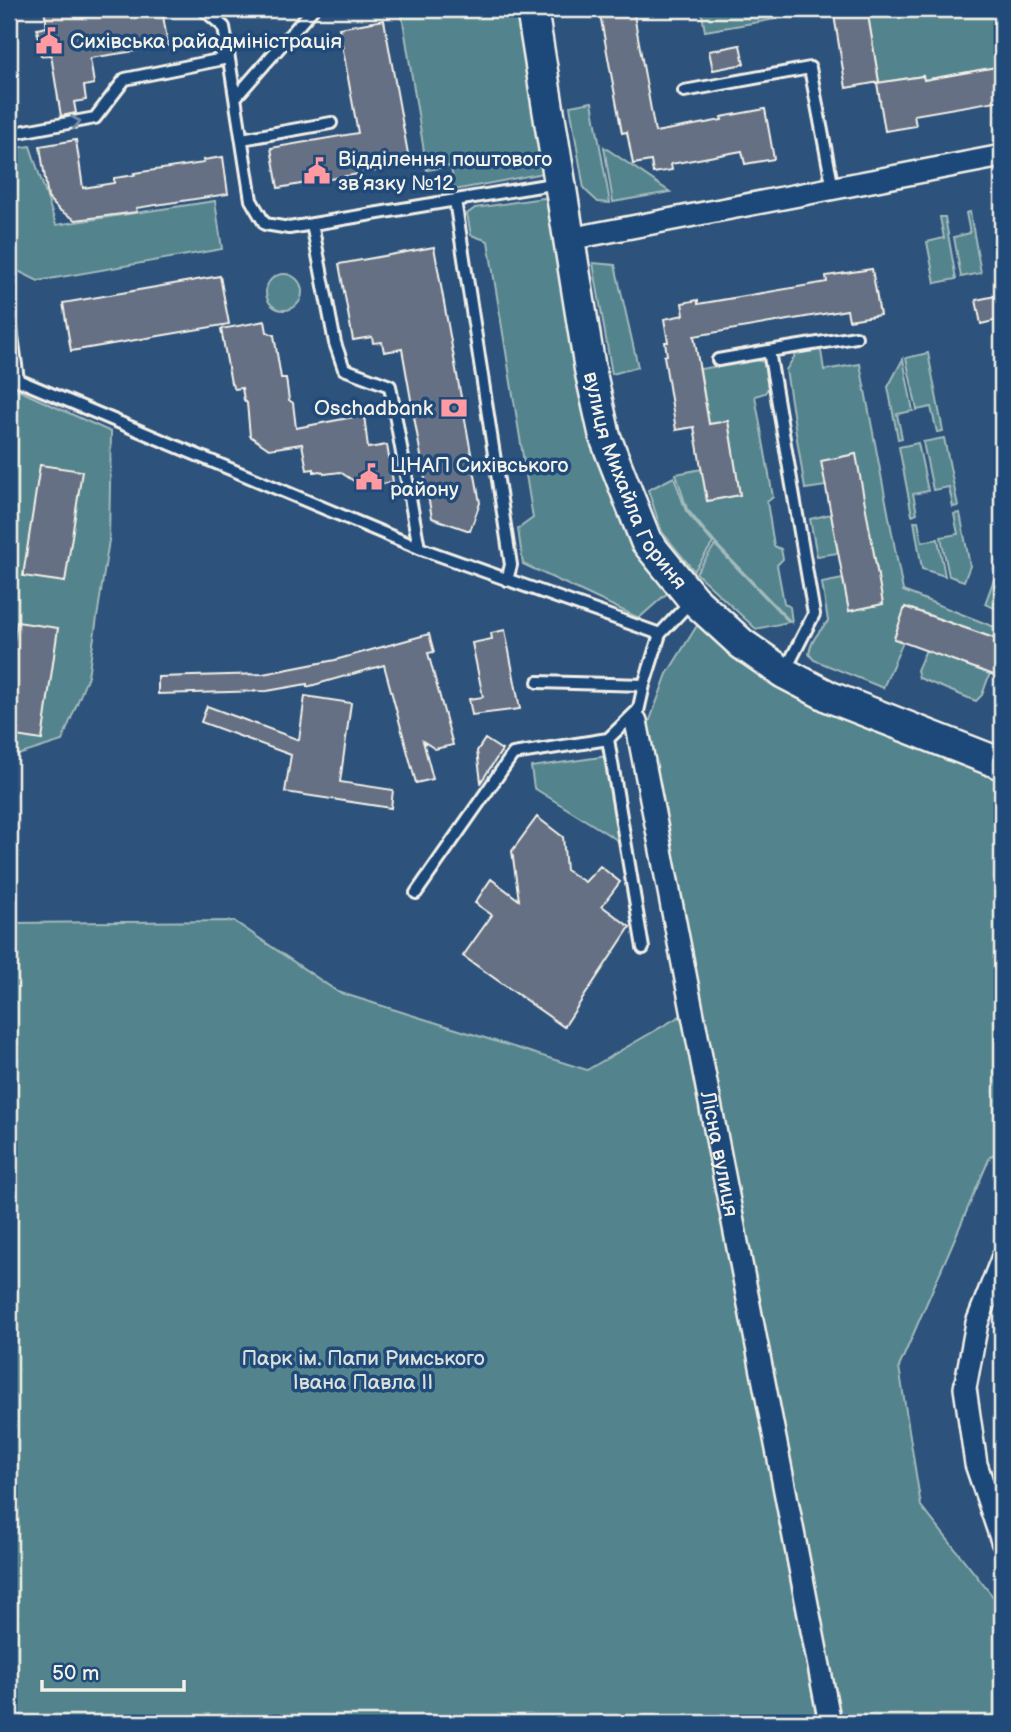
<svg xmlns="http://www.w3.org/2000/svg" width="1011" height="1732" viewBox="0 0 1011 1732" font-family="'Balsamiq Sans',sans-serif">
<rect width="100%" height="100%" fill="#2d527c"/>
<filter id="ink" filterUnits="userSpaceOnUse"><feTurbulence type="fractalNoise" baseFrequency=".0143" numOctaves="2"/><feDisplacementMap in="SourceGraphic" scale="14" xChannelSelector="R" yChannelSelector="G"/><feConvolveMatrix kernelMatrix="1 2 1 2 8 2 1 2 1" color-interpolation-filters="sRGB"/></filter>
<g filter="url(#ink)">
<path fill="#52838d" stroke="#a3baba" stroke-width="2" d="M 401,9 L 517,9 L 544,173 L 454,190 L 451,166 L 427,170 Z
M 701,9 L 781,9 L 782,18 L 705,31 Z
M 867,9 L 1002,9 L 1002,66 L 924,80 L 923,76 L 877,83 L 879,82 Z
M 592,102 L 610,203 L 598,202 L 584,189 L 570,106 Z
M 30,146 L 56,225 L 215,201 L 222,249 L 38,281 L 12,268 L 9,230 L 9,152 L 10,149 Z
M 604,147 L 670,192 L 613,202 Z
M 543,198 L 551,199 L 582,372 L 672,589 L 639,618 L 523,564 L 518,529 L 533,518 L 488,241 L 471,235 L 467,214 L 475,208 Z
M 970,212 L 981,273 L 961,277 L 954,237 L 970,233 L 966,213 Z
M 940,217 L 945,217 L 956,279 L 935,283 L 927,242 L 944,238 Z
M 593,263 L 615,265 L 638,367 L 612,374 Z
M266 292a18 18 0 1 1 36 0a18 18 0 1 1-36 0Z
M 815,348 L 821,351 L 824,370 L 860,364 L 903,591 L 1002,630 L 1002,641 L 906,607 L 894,638 L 903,642 L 883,688 L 814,660 L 809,654 C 811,640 819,632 828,621 L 822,583 L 843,579 L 849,611 L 883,604 L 855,454 L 822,461 L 826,486 L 805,489 L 786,370 L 796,354 Z
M 928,353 L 943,431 L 937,432 L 931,407 L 917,410 L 906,358 Z
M 903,359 L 913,411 L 897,414 L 902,438 L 898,439 L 888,387 Z
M 756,360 L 764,362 L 768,388 L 765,393 L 755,396 L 773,497 L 767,502 L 774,546 L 781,549 L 783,559 L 777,565 L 784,603 L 790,607 L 792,623 L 715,543 L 687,509 L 676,474 L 702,469 L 708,501 L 740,495 L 728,422 L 709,424 L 700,369 Z
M 9,386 L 111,432 L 109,540 L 88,676 L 62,741 L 9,758 Z
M 944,438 L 958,506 L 953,507 L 949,487 L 933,490 L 923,442 Z
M 918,443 L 928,491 L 913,494 L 917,513 L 912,515 L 899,447 Z
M 674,477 L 686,511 L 713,543 L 694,571 L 662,532 L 648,490 Z
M 960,513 L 970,566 L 964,581 L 949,576 L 941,537 L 958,534 L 954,514 Z
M 831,514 L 838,553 L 817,556 L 810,519 Z
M 914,521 L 918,521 L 922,542 L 938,539 L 945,576 L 922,569 Z
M 715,545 L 789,622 L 756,629 L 696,573 Z
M 1002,557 L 1002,611 L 985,604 Z
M 698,624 L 1002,775 L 1002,1148 L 990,1157 L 899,1367 L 921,1506 L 1002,1608 L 1002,1723 L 9,1723 L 9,923 L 234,921 L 338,992 L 587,1070 L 694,1008 L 643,739 L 667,674 Z
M 926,650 L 990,673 L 982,695 L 976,701 L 919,678 L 917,670 Z
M 608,756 L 622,843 L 534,788 L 531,767 Z"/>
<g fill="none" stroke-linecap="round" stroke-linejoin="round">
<path stroke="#8da8bf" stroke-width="5" d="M 775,1494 L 819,1723"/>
</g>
<path fill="#657084" stroke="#f4f1e8" stroke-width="2" d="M 44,9 L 81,9 L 82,17 L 131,9 L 162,9 L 168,46 L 90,58 L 94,84 L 84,86 L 86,100 L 74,102 L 76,113 L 61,116 L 51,55 L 41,56 L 37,29 L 47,27 Z
M 599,9 L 633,9 L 655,132 L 722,120 L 721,117 L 765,109 L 774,159 L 745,164 L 742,151 L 671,164 L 672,170 L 653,173 L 651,161 L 633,164 L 627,132 L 622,133 Z
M 833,9 L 867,9 L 879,82 L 846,88 Z
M 384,20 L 410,165 L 278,188 L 271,148 L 358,133 L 339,28 Z
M 740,45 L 744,64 L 713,70 L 709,51 Z
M 1002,66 L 1002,100 L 914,115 L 916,126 L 885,131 L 877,83 L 923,76 L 924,80 Z
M 76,140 L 83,188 L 114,183 L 114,178 L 135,175 L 134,173 L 204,163 L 203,160 L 223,157 L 228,194 L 136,208 L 137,212 L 76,220 L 59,210 L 48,198 L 40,146 Z
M 434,247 L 480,503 L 470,531 L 432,518 L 402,349 L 384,352 L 382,342 L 373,343 L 372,337 L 353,340 L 339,264 Z
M 872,269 L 880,315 L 849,320 L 847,310 L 694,336 L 709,424 L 728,421 L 740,495 L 707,501 L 694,427 L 676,430 L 664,356 L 667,355 L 665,342 L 668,342 L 664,319 L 684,315 L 682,303 L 698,300 L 698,304 L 827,282 L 826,276 Z
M 220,276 L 229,324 L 71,351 L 63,303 Z
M 1000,295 L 1002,319 L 981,324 L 976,300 Z
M 265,321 L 267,332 L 274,335 L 281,378 L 286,378 L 289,400 L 293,403 L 296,428 L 364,415 L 368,448 L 387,445 L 393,482 L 363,487 L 340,472 L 325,474 L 320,471 L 314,472 L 314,469 L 307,470 L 302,444 L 269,449 L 250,436 L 247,403 L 244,400 L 242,388 L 235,389 L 231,383 L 221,329 Z
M 856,454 L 883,604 L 849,611 L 821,461 Z
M 40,465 L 82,471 L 65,582 L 23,576 Z
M 905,607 L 1002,641 L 1002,678 L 894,639 Z
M 17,622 L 58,628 L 42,740 L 9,735 L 9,675 Z
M 505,630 L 520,709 L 472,715 L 469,699 L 483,697 L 472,643 L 492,639 L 491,633 Z
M 429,634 L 434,652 L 428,653 L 453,745 L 435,749 L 423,741 L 433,779 L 416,783 L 384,665 L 307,687 L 307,684 L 267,691 L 158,694 L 158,677 L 263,674 L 335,660 Z
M 305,696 L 351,703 L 340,782 L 393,790 L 391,808 L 285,792 L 291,755 L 201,722 L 207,706 L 299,740 Z
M 485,739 L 502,750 L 481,782 L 477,751 Z
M 537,817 L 563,837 L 566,870 L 585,882 L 600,866 L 620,882 L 602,906 L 630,927 L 564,1027 L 463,956 L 492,915 L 475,903 L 491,879 L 519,900 L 512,851 Z"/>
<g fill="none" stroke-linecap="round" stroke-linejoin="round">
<g stroke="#f4f1e8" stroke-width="16">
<path id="lane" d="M 203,9 L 224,27 L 251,200 L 265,224 L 289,228 L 558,183
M 684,91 L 810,68 L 833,189
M 235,98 L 313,9
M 9,134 L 95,118 L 125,79 L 228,58
M 242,139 L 331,123
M 455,200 L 511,565 L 507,580
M 312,224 L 335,343 L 344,369 L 390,386 L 419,548
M 11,328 L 18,380 L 419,548 L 660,634
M 718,360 L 769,351
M 785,671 L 814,614 L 769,351 L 856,337
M 538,682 L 644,685
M 637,716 L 644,685 L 660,634 L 691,601
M 608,739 L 643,948
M 416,893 L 513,754 L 608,739 L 638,710"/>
</g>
<g stroke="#f4f1e8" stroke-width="26">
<g id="street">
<path d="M 569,239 L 1002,156"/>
<path id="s1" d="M 636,721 L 830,1723"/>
<path d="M 1002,1259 L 977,1323 L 965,1388 L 976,1464 L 1002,1541"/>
</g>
</g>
<g stroke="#f4f1e8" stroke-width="35">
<g id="secondary">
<path id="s2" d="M 532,9 L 590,369 L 605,437 L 646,541 L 693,599 L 742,644 L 784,673 L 830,697 L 1002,764"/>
</g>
</g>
<use href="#lane" stroke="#1f4a7a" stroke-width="10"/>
<use href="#street" stroke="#1f4a7a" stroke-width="21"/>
<use href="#secondary" stroke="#1f4a7a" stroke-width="30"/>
</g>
<defs><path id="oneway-chevron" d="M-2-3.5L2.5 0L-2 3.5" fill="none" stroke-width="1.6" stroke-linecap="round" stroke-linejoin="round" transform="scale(1.75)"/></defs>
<use stroke="#748da6" href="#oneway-chevron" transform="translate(76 122) rotate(-10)"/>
</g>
<defs>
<g id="civic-bare" transform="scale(2.1)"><path d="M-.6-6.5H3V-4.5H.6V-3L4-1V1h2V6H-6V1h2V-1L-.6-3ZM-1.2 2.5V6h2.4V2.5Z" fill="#ff9aa2" stroke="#1f4a7a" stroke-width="2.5" paint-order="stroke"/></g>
<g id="bank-bare" transform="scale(2.1)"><path d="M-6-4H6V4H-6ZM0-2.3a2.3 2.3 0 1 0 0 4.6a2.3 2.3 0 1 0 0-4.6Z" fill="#ff9aa2" stroke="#1f4a7a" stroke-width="2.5" paint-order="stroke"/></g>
</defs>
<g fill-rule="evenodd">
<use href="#civic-bare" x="49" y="41"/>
<use href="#civic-bare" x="317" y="171"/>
<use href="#bank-bare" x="454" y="408"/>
<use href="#civic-bare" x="369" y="477"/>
</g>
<g text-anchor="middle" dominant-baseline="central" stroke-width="7" stroke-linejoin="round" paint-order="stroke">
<g font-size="21" fill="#f4f1e8" stroke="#1f4a7a" text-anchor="start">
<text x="70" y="41">Сихівська райадміністрація</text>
<text x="338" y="159">Відділення поштового<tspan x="338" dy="24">зв’язку №12</tspan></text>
<text x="433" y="408" text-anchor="end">Oschadbank</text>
<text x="390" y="465">ЦНАП Сихівського<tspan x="390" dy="24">району</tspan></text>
</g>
<g font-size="21" fill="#f4f1e8" stroke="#1f4a7a">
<text stroke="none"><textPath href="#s2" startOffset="486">вулиця Михайла Гориня</textPath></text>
<text stroke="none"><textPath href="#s1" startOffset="441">Лісна вулиця</textPath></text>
</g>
<g font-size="21" fill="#dce0da" stroke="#1f4a7a">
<text x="363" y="1358">Парк ім. Папи Римського<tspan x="363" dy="24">Івана Павла ІІ</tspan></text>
</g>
</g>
<rect width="1011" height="1732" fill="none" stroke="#1f4a7a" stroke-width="35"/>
<rect x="18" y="18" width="976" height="1697" fill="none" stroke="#f4f1e8" stroke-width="2.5" filter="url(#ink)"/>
<path d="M42 1680v10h142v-10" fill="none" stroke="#f4f1e8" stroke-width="3.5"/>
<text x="52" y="1680" font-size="21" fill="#f4f1e8" stroke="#1f4a7a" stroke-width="5" paint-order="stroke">50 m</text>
</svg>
